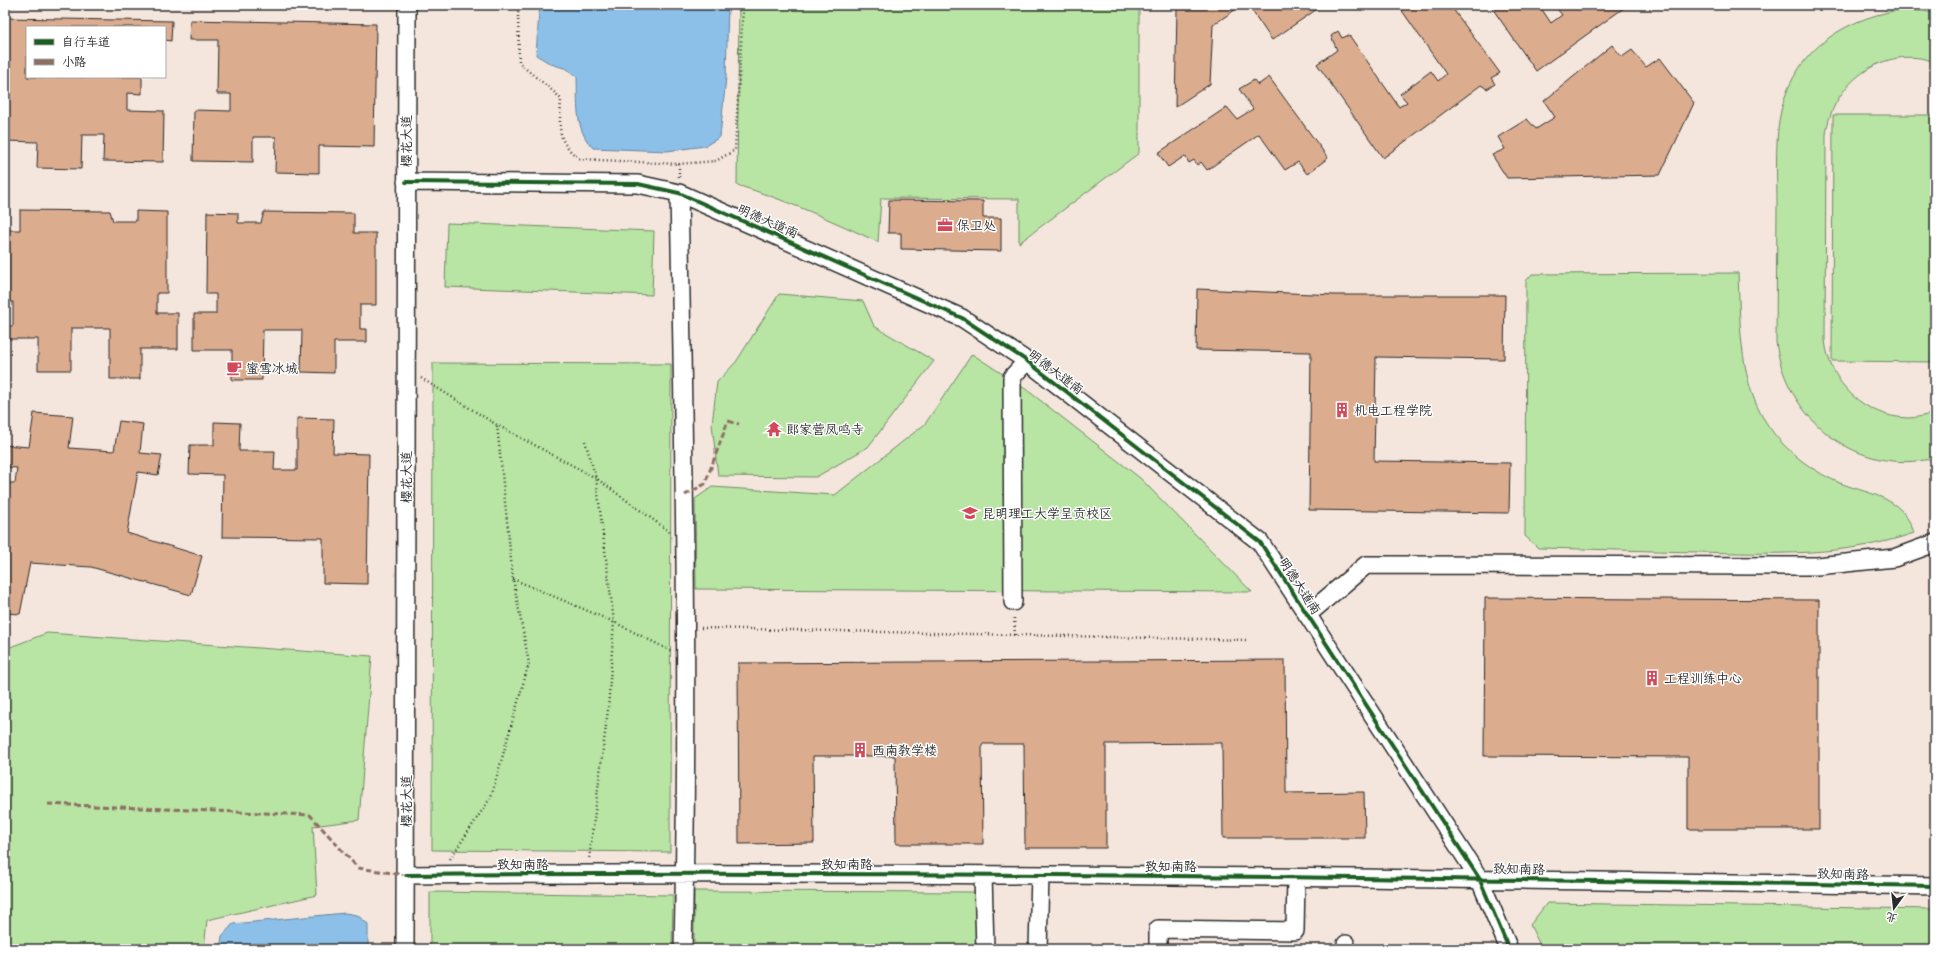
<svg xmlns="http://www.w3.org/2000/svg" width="1940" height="954" viewBox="0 0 1940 954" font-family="Itim,'LXGW WenKai TC',sans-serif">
<rect width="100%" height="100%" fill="#fff"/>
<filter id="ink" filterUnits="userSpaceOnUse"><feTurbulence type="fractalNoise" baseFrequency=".025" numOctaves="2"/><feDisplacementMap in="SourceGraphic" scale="8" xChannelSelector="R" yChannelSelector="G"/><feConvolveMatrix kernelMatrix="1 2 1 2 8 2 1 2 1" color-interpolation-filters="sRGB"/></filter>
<g filter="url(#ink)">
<path fill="#f4e6dd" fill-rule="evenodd" d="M 5,5 L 1935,5 L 1935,949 L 5,949 ZM 27,27 L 165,27 L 165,77 L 27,77 Z"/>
<path fill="#b8e5a3" stroke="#728867" d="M 739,5 L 1139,5 L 1139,153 L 1019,243 L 1019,199 L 881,198 L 878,242 C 831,220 786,200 737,185 Z
M 1899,10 L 1923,11 L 1935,13 L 1935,62 C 1884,43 1831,84 1826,135 L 1825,340 C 1829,383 1865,417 1908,418 C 1917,418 1926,415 1935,413 L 1935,458 C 1857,477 1786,419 1776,342 C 1776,297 1777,251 1777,206 C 1777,178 1775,148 1779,121 C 1789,56 1838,20 1899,10 Z
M 1833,115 L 1935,115 L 1935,362 L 1832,361 Z
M 447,223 L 654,231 L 652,295 L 445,287 Z
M 1738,273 C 1740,318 1739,375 1762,416 C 1778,444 1804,466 1833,480 C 1865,495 1902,493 1914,533 C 1845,557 1770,554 1698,552 C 1645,551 1592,549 1538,548 L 1525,536 L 1526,281 L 1532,274 Z
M 779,294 L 863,301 L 874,326 L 934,361 L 868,447 L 816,477 L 718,476 L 712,424 L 717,382 L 736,362 Z
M 972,354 L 1027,390 L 1140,478 L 1252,592 L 696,589 L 695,499 L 712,487 L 835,495 L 925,424 Z
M 433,363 L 671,364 L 670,852 L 432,850 Z
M 47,633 L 372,656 L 359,820 L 313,826 L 317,895 L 207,920 L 204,949 L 5,949 L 5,649 Z
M 694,891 L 979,892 L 979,949 L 694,949 Z
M 430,892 L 673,895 L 672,949 L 430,949 Z
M 1547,903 L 1935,909 L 1935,949 L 1542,949 L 1530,925 Z"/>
<path fill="#8cc0e9" stroke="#65849d" d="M 545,5 L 728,5 L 726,77 L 720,137 L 705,146 L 667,151 L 593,148 C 574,129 578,102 577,77 L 567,69 L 551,64 L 536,55 L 539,12 Z
M 345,913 L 357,915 L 368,924 L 368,949 L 220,949 L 222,936 L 233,924 Z"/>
<path fill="#dcac8e" stroke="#2b2b2b" d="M 1183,5 L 1242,5 L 1213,25 L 1210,84 L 1175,107 L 1177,9 Z
M 1248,5 L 1323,5 L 1272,40 Z
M 1398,5 L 1450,5 L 1500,73 L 1491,78 L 1495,84 L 1487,89 L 1481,85 L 1383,158 L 1317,64 L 1337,50 L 1331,36 L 1338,31 L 1342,38 L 1349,35 L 1399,107 L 1407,102 L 1400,94 L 1431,71 L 1438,81 L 1446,74 Z
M 1490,5 L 1539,5 L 1551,23 L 1562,15 L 1554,5 L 1628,5 L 1536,71 Z
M 5,18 L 172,21 L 171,41 L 165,40 L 165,27 L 27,27 L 27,77 L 142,77 L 142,94 L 127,93 L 127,110 L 164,111 L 163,162 L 103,161 L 104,135 L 82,135 L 81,169 L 37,168 L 38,142 L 5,141 Z
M 190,20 L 376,24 L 374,147 L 319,146 L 319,173 L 275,172 L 276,137 L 253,137 L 253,162 L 193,161 L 194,110 L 231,111 L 231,94 L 217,94 L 218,40 L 189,40 Z
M 1612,45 L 1622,57 L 1632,50 L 1646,67 L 1660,58 L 1694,103 L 1660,175 L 1507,178 L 1492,155 L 1505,149 L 1498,137 L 1527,119 L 1536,129 L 1555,117 L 1544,101 Z
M 1269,77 L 1328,158 L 1307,174 L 1298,162 L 1285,170 L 1259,134 L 1207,170 L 1201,162 L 1197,165 L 1194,160 L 1189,163 L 1185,156 L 1168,167 L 1158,153 L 1227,107 L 1237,119 L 1253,109 L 1239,89 L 1254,80 L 1258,85 Z
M 889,200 L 983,201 L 983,218 L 1001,218 L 1001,251 L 901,249 L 901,233 L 888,233 Z
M 20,210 L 110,211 L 113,221 L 136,221 L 136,211 L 167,212 L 167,293 L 157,293 L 157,313 L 178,313 L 178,349 L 140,349 L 140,379 L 110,379 L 110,328 L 71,328 L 71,370 L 38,370 L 38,339 L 6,339 L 6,326 L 13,326 L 13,302 L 5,301 L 5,230 L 20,230 Z
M 207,212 L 238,213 L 238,223 L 261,223 L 264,212 L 354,213 L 354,233 L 376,233 L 376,305 L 360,305 L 360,329 L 367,329 L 367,342 L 334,342 L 334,373 L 301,372 L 302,330 L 263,330 L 262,380 L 232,380 L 232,350 L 194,350 L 194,314 L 216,314 L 216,294 L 206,294 Z
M 1197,289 L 1335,295 L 1505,295 L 1504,359 L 1376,357 L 1374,461 L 1510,463 L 1509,513 L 1309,510 L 1311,352 L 1196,350 Z
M 34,413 L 73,416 L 69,448 L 114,451 L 119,421 L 143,424 L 140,453 L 162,455 L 158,475 L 138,472 L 127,533 L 202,556 L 191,595 L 91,567 L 30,563 L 20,614 L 5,613 L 5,483 L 15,483 L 17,468 L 5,467 L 5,445 L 29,447 Z
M 297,418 L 334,419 L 333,453 L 369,454 L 367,584 L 323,583 L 323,538 L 222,537 L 223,475 L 189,474 L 190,445 L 214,445 L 214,422 L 240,423 L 239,451 L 275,451 L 274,470 L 297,470 Z
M 1485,598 L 1819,600 L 1819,829 L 1688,829 L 1688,757 L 1484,756 Z
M 1285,660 L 1286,793 L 1364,792 L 1365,838 L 1223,838 L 1222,743 L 1106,744 L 1106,848 L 1025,848 L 1024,744 L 982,744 L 983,844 L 896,844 L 895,756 L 813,756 L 814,843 L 739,844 L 738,663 Z"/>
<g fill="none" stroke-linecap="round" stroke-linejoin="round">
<g stroke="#2b2b2b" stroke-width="20">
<path id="minor" d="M 406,182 L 638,184 L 679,193 L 962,318 L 1027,361 L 1260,542 L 1479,878 L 1509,949
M 679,193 C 684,445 689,697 683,949
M 1013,602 L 1012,377 L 1027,361
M 1307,615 L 1366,565 L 1817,566 L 1894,558 L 1935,543
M 406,875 C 916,871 1425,878 1935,886
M 983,875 L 985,949
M 1346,944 L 1346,949
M 405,949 L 407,5
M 1038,949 L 1040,875
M 1158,949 L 1158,929 L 1295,931 L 1296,877"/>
</g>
<path stroke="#2b2b2b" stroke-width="2.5" stroke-dasharray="1 3" stroke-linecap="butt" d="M 522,5 L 518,13 L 519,62 C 532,76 548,85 561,99 C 560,127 555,141 580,159 L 679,164 L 716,161 L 735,150 L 743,8 L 741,5
M 679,164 L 679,177
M 421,378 L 497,425 L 596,478 L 670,532
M 585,441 L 596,478 L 614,622 L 608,710 L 589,859
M 513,579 L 614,622 L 671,651
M 1014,618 L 1015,635
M 701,628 L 1247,640
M 450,859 L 491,797 L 529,663 L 513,579 L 497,425"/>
<use href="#minor" stroke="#fff" stroke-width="17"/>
<path stroke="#8d6e63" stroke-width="3" stroke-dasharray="6 3" stroke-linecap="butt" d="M 685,495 L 705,484 L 728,421 L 739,424
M 48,804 L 310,815 L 358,868 L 406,875"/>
<g stroke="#fff" stroke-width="6">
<path id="cycleway" d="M 406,182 L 638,184 L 679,193 L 962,318 L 1027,361 L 1260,542 L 1479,878 L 1509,949
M 406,875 C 916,871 1425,878 1935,886"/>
</g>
<use href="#cycleway" stroke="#1b5e20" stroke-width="4"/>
</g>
</g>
<defs>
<g id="office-bare" transform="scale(1.2)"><path d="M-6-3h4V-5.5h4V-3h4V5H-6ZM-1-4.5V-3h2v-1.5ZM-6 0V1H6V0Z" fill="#d1495b" stroke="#fff" stroke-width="2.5" paint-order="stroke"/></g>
<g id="cafe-bare" transform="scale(1.2)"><path d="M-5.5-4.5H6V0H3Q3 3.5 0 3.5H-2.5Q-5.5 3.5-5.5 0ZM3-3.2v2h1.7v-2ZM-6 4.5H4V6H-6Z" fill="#d1495b" stroke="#fff" stroke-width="2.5" paint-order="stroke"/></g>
<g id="building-bare" transform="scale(1.2)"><path d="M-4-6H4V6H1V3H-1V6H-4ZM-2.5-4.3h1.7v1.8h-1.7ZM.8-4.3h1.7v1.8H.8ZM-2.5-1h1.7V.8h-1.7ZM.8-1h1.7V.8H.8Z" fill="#d1495b" stroke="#fff" stroke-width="2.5" paint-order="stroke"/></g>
<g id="temple-bare" transform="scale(1.2)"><path d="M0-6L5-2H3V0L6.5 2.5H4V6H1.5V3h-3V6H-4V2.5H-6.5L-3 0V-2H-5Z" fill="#d1495b" stroke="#fff" stroke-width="2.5" paint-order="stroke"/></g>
<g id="university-bare" transform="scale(1.2)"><path d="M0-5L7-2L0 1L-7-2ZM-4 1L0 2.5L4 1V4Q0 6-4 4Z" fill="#d1495b" stroke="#fff" stroke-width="2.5" paint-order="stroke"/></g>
</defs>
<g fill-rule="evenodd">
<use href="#office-bare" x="945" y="225"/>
<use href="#cafe-bare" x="234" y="368"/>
<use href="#building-bare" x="1342" y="410"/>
<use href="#temple-bare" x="774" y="429"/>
<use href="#university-bare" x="970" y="513"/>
<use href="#building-bare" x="1652" y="678"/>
<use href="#building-bare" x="860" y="750"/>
</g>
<g text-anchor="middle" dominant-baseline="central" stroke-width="3" stroke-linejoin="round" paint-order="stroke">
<g font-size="13" fill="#2b2b2b" stroke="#fff">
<text transform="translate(406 141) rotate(-90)">樱花大道</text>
<text transform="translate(768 221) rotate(24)">明德大道南</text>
<text transform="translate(1056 372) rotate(37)">明德大道南</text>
<text transform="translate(406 477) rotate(-90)">樱花大道</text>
<text transform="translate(1300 586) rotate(57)">明德大道南</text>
<text transform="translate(406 801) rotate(-90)">樱花大道</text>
<text x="523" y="864">致知南路</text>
<text x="847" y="864">致知南路</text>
<text x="1171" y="866">致知南路</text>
<text transform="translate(1519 869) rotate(1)">致知南路</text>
<text transform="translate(1843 874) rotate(1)">致知南路</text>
</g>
<g font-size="13" fill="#2b2b2b" stroke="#fff" text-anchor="start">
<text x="957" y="225">保卫处</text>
<text x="246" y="368">蜜雪冰城</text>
<text x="1354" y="410">机电工程学院</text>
<text x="786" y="429">郎家营凤鸣寺</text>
<text x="982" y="513">昆明理工大学呈贡校区</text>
<text x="1664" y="678">工程训练中心</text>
<text x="872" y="750">西南教学楼</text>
</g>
</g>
<rect width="1940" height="954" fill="none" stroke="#fff" stroke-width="20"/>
<rect x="10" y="10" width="1920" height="934" fill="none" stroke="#2b2b2b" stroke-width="1.5" filter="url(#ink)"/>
<rect x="26" y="26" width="140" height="52" fill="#ffffff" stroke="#aaaaaa"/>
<rect x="34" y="39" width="20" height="6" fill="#1b5e20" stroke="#aaaaaa"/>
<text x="62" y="46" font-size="12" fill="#2b2b2b">自行车道</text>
<rect x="34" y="59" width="20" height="6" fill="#8d6e63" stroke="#aaaaaa"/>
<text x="62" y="66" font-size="12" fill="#2b2b2b">小路</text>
<g transform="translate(1894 908) rotate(195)" stroke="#ffffff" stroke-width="3" paint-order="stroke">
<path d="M0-3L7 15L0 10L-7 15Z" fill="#2b2b2b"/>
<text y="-6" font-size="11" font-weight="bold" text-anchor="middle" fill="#2b2b2b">北</text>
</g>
</svg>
